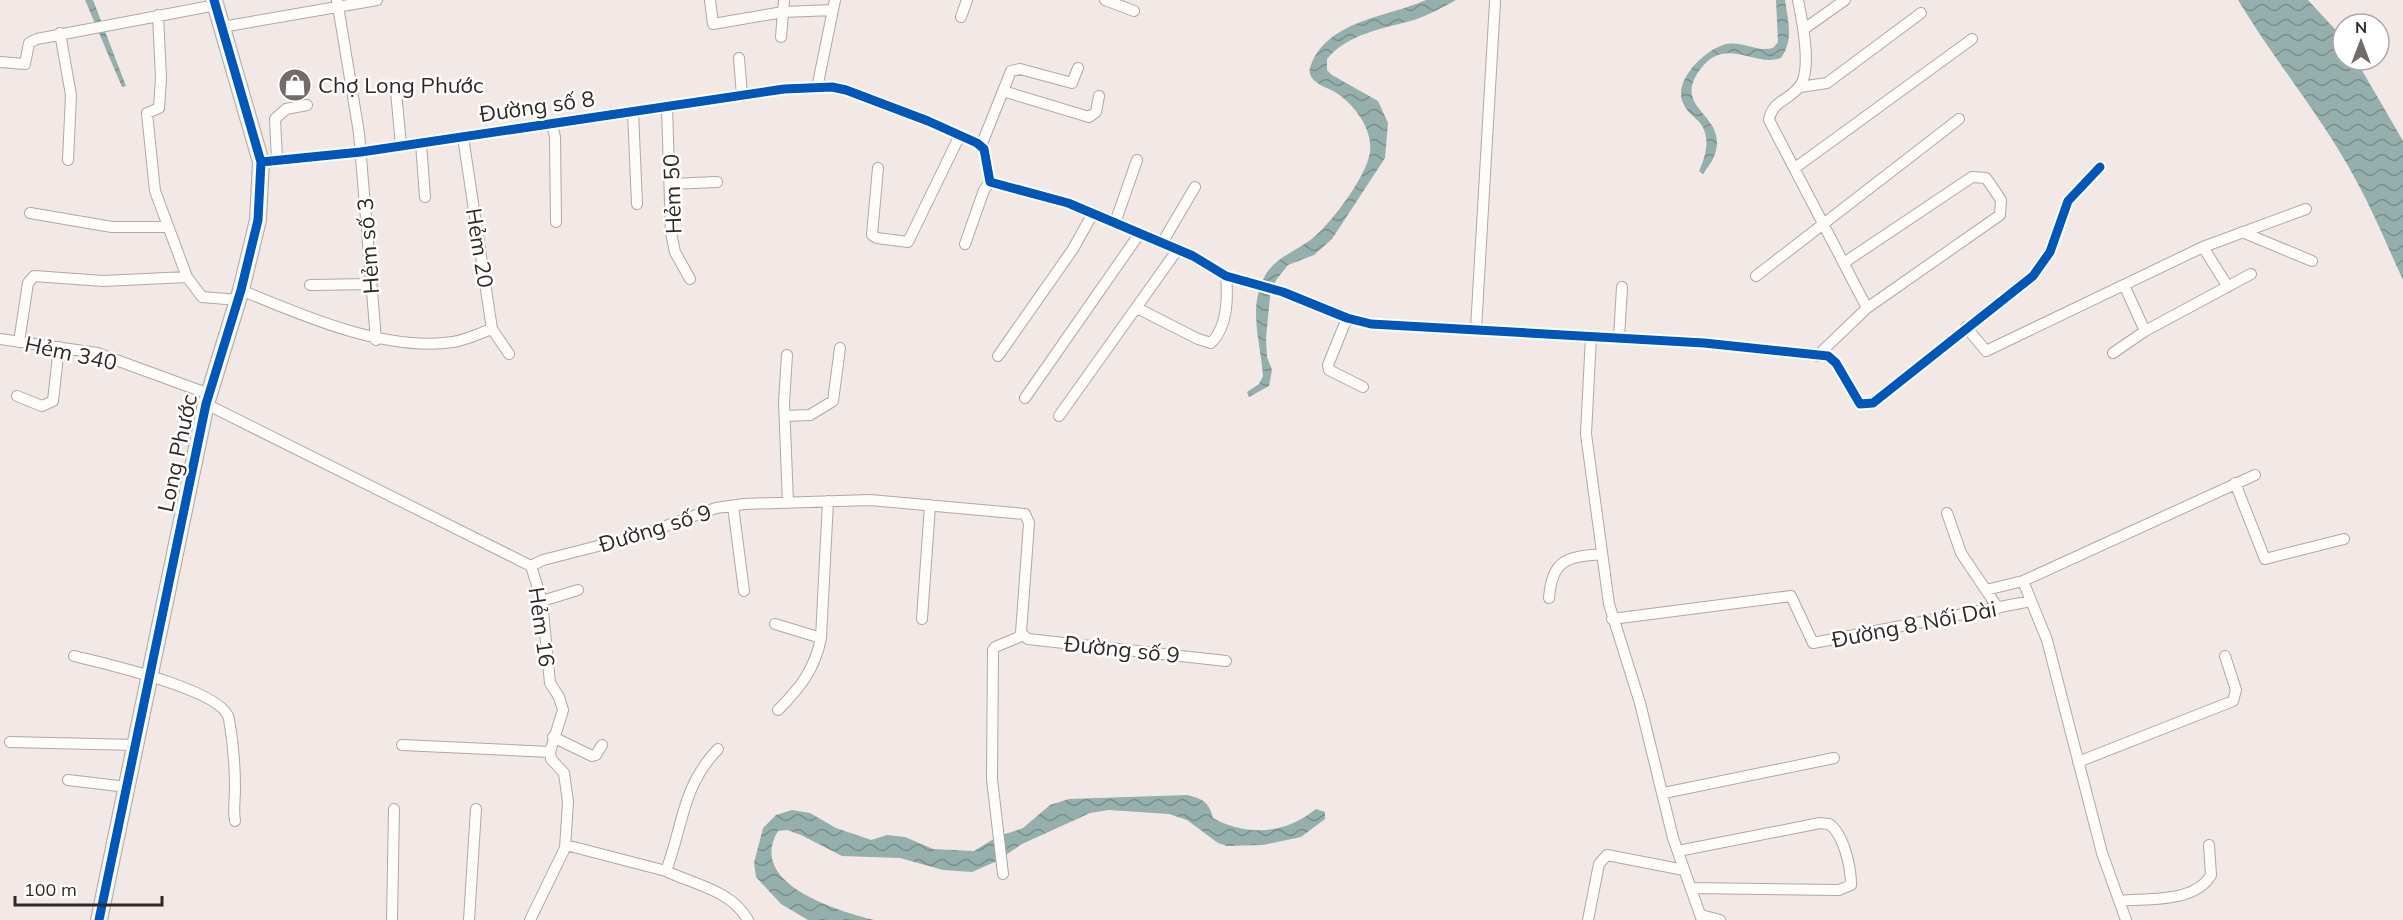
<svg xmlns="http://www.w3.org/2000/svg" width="2403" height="920" viewBox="0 0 2403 920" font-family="Mulish,sans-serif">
<defs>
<pattern id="water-waves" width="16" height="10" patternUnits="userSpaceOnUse" patternTransform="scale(1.5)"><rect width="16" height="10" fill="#95afac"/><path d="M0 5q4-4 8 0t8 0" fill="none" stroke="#7a8e8c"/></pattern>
</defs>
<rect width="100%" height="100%" fill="#f2e8e5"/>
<path fill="url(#water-waves)" d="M 85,0 L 93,0 L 126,86 L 122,87 Z
M 1426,0 L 1456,0 C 1443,7 1429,15 1414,20 C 1385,28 1347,34 1327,59 L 1327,70 L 1332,75 L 1378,101 L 1388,123 L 1385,158 L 1332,239 L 1314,255 L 1288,265 L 1276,280 L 1270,297 L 1266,338 L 1267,357 L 1272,370 L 1269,386 L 1249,397 L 1247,392 L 1259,384 L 1263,376 C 1261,345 1249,312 1262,282 C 1271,259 1291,254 1309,241 C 1329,227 1367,176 1370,152 C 1373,129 1354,104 1335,92 C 1328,88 1317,85 1312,78 C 1309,74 1309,69 1311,65 C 1328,20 1388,17 1426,0 Z
M 1776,0 L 1785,0 C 1788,21 1794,40 1781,58 C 1753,68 1725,34 1699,71 C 1672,110 1728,114 1715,154 C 1713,161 1707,168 1703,174 L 1699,171 C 1706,156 1711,137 1700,123 C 1695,117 1687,112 1684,105 C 1671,82 1704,51 1723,45 C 1741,39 1756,53 1773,48 L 1778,42 Z
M 2238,0 L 2308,0 L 2343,38 L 2343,60 L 2356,60 L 2403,141 L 2403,280 C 2388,248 2375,215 2358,184 C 2324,119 2276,63 2238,0 Z
M 1187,795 C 1203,799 1209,802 1213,818 C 1248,837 1285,834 1316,809 L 1325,812 L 1325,819 L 1301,837 L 1263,845 L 1227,846 L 1218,843 L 1187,820 L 1169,814 L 1109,810 L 1090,813 L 1022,844 L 997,861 L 972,872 L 943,870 L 900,858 L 842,856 L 801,835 L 787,830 L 778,831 C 746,884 839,911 874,920 L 808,920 L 781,904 L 756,877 L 754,863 L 763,828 L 776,815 L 792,810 L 810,813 L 836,828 L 871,840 L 887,835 L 905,837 L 933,849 L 974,851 L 997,837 L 1023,828 L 1050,805 L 1069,799 Z"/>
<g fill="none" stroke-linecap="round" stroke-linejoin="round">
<g stroke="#b0a8a6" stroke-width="12">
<path id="street" d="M 337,0 L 359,133 L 376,340
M 710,0 L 713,24 L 783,12 L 833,10
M 1105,0 L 1134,11
M 1798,0 C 1802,20 1813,71 1799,87 C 1788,101 1772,101 1769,120 L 1867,308 L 1817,356
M 158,15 L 161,78 L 159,108 L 147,113 L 155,191 L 187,277 L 202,297 L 238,300
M 961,17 L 967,0
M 222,27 L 377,0
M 1804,29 L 1845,0
M 60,33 L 71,95 L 68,160
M 781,37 L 784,0
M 739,58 L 742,96
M 0,62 L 25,64 L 29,43 L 37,39 L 216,5
M 1800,87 L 1827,83 L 1921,13
M 817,88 L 835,0
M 396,91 L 401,146
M 1003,91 L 1089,117 L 1096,112 L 1099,96
M 667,107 L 671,233 L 675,252 L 690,279
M 633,112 L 637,204
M 552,125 L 555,137 L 556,222
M 463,137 L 492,329 L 509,354
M 421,143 L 425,197
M 981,146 L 1011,71 L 1020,69 L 1072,83 L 1078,68
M 277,160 L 275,119 L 286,109 L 307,105
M 261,162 L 361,152 L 784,89 L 832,87 L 846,90 L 928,121 L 977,143 L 984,149 L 990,182 L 1068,203 L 1193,256 L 1226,276 L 1283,292 L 1347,318 L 1371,324 L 1704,343 L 1828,356 L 1836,363 L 1860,404 L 1873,403 L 2033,276 L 2050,252 L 2068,201 L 2100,167
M 878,168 L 872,235 L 877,238 L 908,242 L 960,135
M 1795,168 L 1972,39
M 670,184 L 717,182
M 30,213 L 112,227 L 167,227
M 1115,223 L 1137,160
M 2242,232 L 2312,261
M 1162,243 L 1195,187
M 965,244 L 984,190 L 990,182
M 2203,247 L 2228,287
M 1845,262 L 1972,177 L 1986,178 L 2001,200 L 2000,215 L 1867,308
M 1756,276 L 1959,119
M 310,285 L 370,284
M 241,290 C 303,316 386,352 453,342 C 466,340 480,333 492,329
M 1137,308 L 1198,339 L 1211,343 C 1228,326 1228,298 1226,276
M 1347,318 L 1328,365 L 1329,370 L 1363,387
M 1966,327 L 1986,351 L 2203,247 L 2306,209
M 1476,329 L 1495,2
M 2145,331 L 2251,274
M 1591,336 L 1586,434 L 1609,604 L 1640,703 L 1673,838 L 1702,920
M 1619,338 L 1622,287
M 0,339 L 97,353 L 209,394
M 19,342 L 28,283 L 34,276 L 103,281 L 187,277
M 2113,353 L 2145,331 L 2124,285
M 787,355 L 784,402 L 788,503
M 998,356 L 1073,249 L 1093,213
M 17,396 L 42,406 L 53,401 L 59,347
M 1025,398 L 1140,233
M 206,404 L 531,566
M 785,416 L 810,415 L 833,401 L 840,348
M 1059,416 L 1178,249
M 2235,483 L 2265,559 L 2344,539
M 733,506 L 744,591
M 1947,513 L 1961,553 L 1998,608
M 531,566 L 543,560 L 641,535 L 716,508 L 744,504 L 870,500 L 1025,514 L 1029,523 L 1021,633 L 1019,637 L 995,647 L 993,650 L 992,779 L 1003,874
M 1986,590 L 2023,581
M 1549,598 C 1552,559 1567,557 1602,554
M 542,601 L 578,590
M 922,619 L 930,505
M 1612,619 L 1791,596 L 1813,643 L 2031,601
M 775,624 L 821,638
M 1021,633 L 1028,639 L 1226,661
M 74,656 C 102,663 224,690 229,719 C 233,741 235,767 235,789 C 235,800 233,810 235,821
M 778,710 C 800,688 815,669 821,638 L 828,501
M 553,737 L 592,756 L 596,755 L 602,745
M 10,742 L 135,745
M 402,745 L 550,752
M 2078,762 L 2233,701 L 2236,690 L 2225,656
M 68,780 L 127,787
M 1664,793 L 1834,758
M 566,845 L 666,871 C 683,826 682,786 718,749
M 1678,851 L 1820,823 L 1829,824 C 1844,834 1851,868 1851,885 L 1839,890 L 1691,888
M 666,871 C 695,885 731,890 748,920
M 2120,901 C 2148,898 2195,903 2211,875 L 2209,845
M 1701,915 L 1720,920
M 392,920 L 394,809
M 469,920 L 476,809
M 530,920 L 565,848 L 568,802 L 564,773 L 551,759 L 550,752 L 563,710 L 559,697 L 550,683 L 542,601 L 531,566
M 1588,920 L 1599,864 L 1607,855 L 1684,870
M 2126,920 L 2102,853 L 2047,640 L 2023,581 L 2255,475"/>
</g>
<g stroke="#b0a8a6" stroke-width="18">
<path id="secondary" d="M 99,920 L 206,404 L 241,290 L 258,220 L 261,162 L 214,0"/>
</g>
<use href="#street" stroke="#fdfcfb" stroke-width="10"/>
<use href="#secondary" stroke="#edf2f1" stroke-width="16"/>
<g stroke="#fff" stroke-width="13">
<path id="cycleway" d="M 261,162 L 361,152 L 784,89 L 832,87 L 846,90 L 928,121 L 977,143 L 984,149 L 990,182 L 1068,203 L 1193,256 L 1226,276 L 1283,292 L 1347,318 L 1371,324 L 1704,343 L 1828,356 L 1836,363 L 1860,404 L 1873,403 L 2033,276 L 2050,252 L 2068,201 L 2100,167
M 99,920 L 206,404 L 241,290 L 258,220 L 261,162 L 214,0"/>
</g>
<use href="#cycleway" stroke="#0057b8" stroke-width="9"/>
</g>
<defs>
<g id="shop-disc" transform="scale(1.725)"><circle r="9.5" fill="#736b69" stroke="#fff"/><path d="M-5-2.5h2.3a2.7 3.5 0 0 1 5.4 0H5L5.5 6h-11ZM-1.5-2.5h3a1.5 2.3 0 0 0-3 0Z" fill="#fff"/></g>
</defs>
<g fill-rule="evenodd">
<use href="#shop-disc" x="295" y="85"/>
</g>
<g text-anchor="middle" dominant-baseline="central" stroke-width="5" stroke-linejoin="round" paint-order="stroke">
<g font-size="22" fill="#2f2826" stroke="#fff" text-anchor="start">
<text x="318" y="85">Chợ Long Phước</text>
</g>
<g font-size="22" fill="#2f2826" stroke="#fff">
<text transform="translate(537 106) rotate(-8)">Đường số 8</text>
<text transform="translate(672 194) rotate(-92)">Hẻm 50</text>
<text transform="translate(368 246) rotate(-94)">Hẻm số 3</text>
<text transform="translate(480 248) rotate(81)">Hẻm 20</text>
<text transform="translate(71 353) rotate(12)">Hẻm 340</text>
<text transform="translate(177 453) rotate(-78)">Long Phước</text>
<text transform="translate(655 528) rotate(-17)">Đường số 9</text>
<text transform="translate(1914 624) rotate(-11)">Đường 8 Nối Dài</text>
<text transform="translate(542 627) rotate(82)">Hẻm 16</text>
<text transform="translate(1122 649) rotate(6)">Đường số 9</text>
</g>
</g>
<g transform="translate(2361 42)"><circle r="28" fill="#ffffff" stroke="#aca9a8" stroke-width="1.5"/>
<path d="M0-4.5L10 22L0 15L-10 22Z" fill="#736b69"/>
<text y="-9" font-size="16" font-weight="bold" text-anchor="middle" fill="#2f2826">N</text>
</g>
<path d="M15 896v9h147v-9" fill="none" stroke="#2f2826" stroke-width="3"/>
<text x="24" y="896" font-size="18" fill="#2f2826" stroke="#ffffff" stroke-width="4.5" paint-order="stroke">100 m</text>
</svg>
